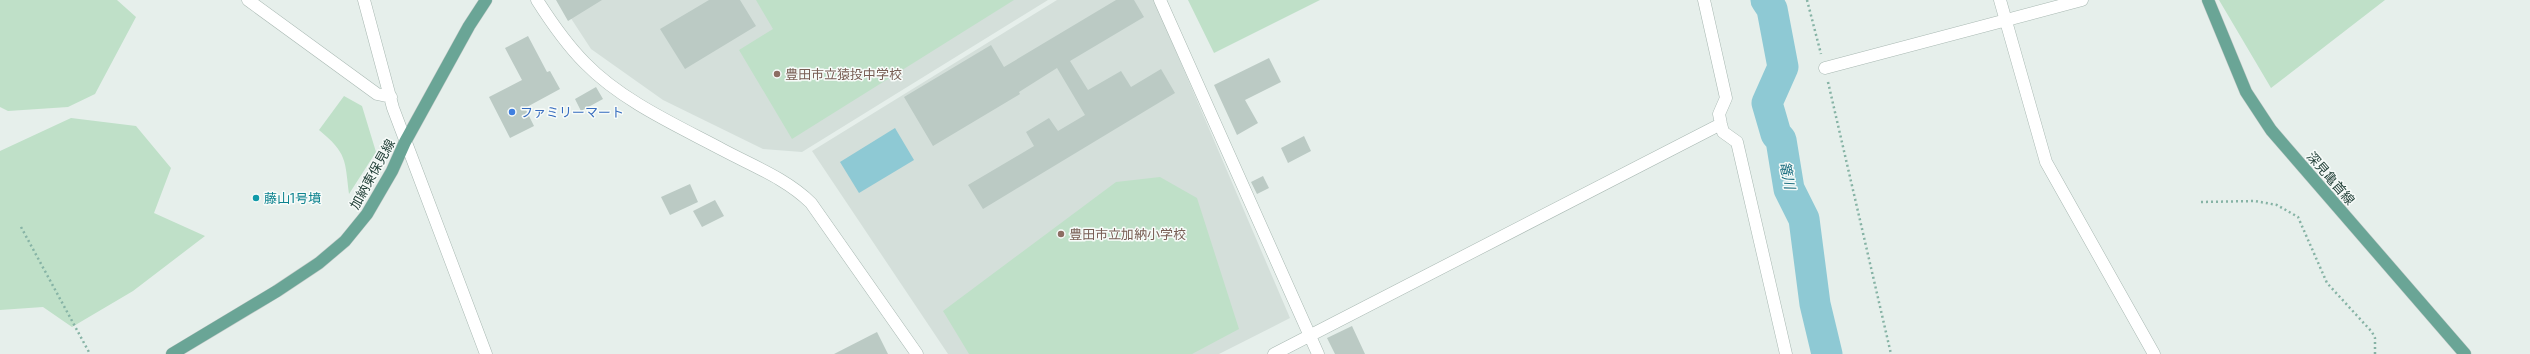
<svg xmlns="http://www.w3.org/2000/svg" width="2530" height="354" viewBox="0 0 2530 354" font-family="'Exo 2','Noto Sans JP',sans-serif">
<rect width="100%" height="100%" fill="#e6efeb"/>
<path fill="#d4dfda" d="M 559,0 L 1048,0 L 802,152 L 763,149 L 663,100 L 591,49 Z
M 1057,0 L 1154,0 L 1290,318 L 1219,354 L 948,354 L 812,151 Z"/>
<path fill="#bfe0c8" d="M 0,0 L 117,0 L 136,17 L 95,94 L 68,107 L 8,111 L 0,107 Z
M 756,0 L 1014,0 L 792,139 L 739,50 L 773,29 Z
M 1188,0 L 1320,0 L 1214,53 Z
M 2219,0 L 2385,0 L 2271,88 Z
M 344,96 L 362,106 L 376,152 L 349,194 C 345,160 347,153 319,130 Z
M 71,118 L 136,126 L 171,168 L 154,213 L 205,236 L 133,291 L 72,327 L 43,307 L 0,310 L 0,151 Z
M 1160,177 L 1197,198 L 1239,329 L 1192,354 L 969,354 L 943,311 L 1116,182 Z"/>
<path fill="#8ec9d4" d="M 895,128 L 914,160 L 859,193 L 840,162 Z"/>
<g fill="none" stroke-linecap="round" stroke-linejoin="round">
<path stroke="#8ec9d4" stroke-width="31" d="M 1766,0 L 1772,9 L 1783,67 L 1767,103 L 1776,134 L 1781,140 L 1789,189 L 1804,219 L 1815,304 L 1827,354"/>
</g>
<path fill="#bbcac4" d="M 556,0 L 602,0 L 568,21 Z
M 709,0 L 740,0 L 756,26 L 685,69 L 660,29 Z
M 1116,0 L 1134,0 L 1144,17 L 1070,61 L 1088,90 L 1121,71 L 1131,87 L 1161,69 L 1175,93 L 983,209 L 968,185 L 1034,146 L 1026,132 L 1049,118 L 1058,131 L 1085,115 L 1057,68 L 1019,92 L 1020,94 L 933,146 L 904,97 L 991,45 L 1004,67 Z
M 528,36 L 547,72 L 550,71 L 560,89 L 525,108 L 534,126 L 510,138 L 489,97 L 522,80 L 505,48 Z
M 1269,58 L 1281,82 L 1245,100 L 1258,123 L 1237,135 L 1214,85 Z
M 596,87 L 603,99 L 581,111 L 575,99 Z
M 1304,136 L 1311,151 L 1288,163 L 1281,148 Z
M 1263,176 L 1269,188 L 1257,194 L 1251,182 Z
M 690,184 L 698,202 L 670,215 L 661,197 Z
M 715,200 L 724,216 L 702,227 L 693,211 Z
M 1352,326 L 1365,354 L 1335,354 L 1327,338 Z
M 877,332 L 888,354 L 834,354 Z"/>
<g fill="none" stroke-linecap="round" stroke-linejoin="round">
<g stroke="#a8b8b2" stroke-width="13">
<path id="minor" d="M 248,0 L 377,94 L 391,97
M 364,0 L 393,108 L 486,354
M 537,0 C 551,22 566,44 585,63 C 622,101 676,125 723,150 C 753,166 787,179 811,203 L 917,354
M 1160,0 L 1318,354
M 1704,0 L 1726,98 L 1719,114 L 1721,124 L 1723,132 L 1737,142 L 1786,354
M 2000,0 L 2046,162 L 2154,354
M 1825,68 L 2082,0
M 1274,354 L 1721,124"/>
</g>
<g stroke="#c2cac8" stroke-width="13">
<path id="major" d="M 2208,0 L 2246,92 L 2271,130 L 2465,354
M 172,354 L 277,291 L 319,263 L 345,241 L 367,214 L 392,171 L 405,142 L 469,26 L 486,0"/>
</g>
<path stroke="#86b3a5" stroke-width="2.5" stroke-dasharray="2 3" stroke-linecap="butt" d="M 1807,0 L 1821,54
M 1828,82 L 1891,354
M 2201,202 L 2255,201 L 2277,205 L 2298,217 L 2327,283 L 2372,332 L 2375,338 L 2375,354
M 21,227 L 90,354"/>
<use href="#minor" stroke="#fff" stroke-width="12"/>
<use href="#major" stroke="#6aa596" stroke-width="12"/>
</g>
<g fill="#8d6e63" stroke="#f7fbf9" stroke-width="1.5">
<circle cx="777" cy="74" r="4"/>
<circle cx="1061" cy="234" r="4"/>
</g>
<circle fill="#3f7fe0" stroke="#f7fbf9" stroke-width="1.5" cx="512" cy="112" r="4"/>
<circle fill="#0f9aa8" stroke="#f7fbf9" stroke-width="1.5" cx="256" cy="198" r="4"/>
<g text-anchor="middle" dominant-baseline="central" stroke-width="3" stroke-linejoin="round" paint-order="stroke">
<g font-size="13" fill="#785e54" stroke="#f7fbf9" text-anchor="start">
<text x="785" y="74">豊田市立猿投中学校</text>
<text x="1069" y="234">豊田市立加納小学校</text>
</g>
<g font-size="13" fill="#366cbe" stroke="#f7fbf9" text-anchor="start">
<text x="520" y="112">ファミリーマート</text>
</g>
<g font-size="13" fill="#24423a" stroke="#f7fbf9">
<text transform="translate(372 174) rotate(-61)">加納東保見線</text>
<text transform="translate(2331 178) rotate(49)">深見亀首線</text>
</g>
<g font-size="13" fill="#0d838f" stroke="#f7fbf9" text-anchor="start">
<text x="264" y="198">藤山1号墳</text>
</g>
<g font-size="14" font-style="italic" fill="#1c6f80" stroke="#f7fbf9">
<text transform="translate(1788 175) rotate(78)">篭川</text>
</g>
</g>
</svg>
